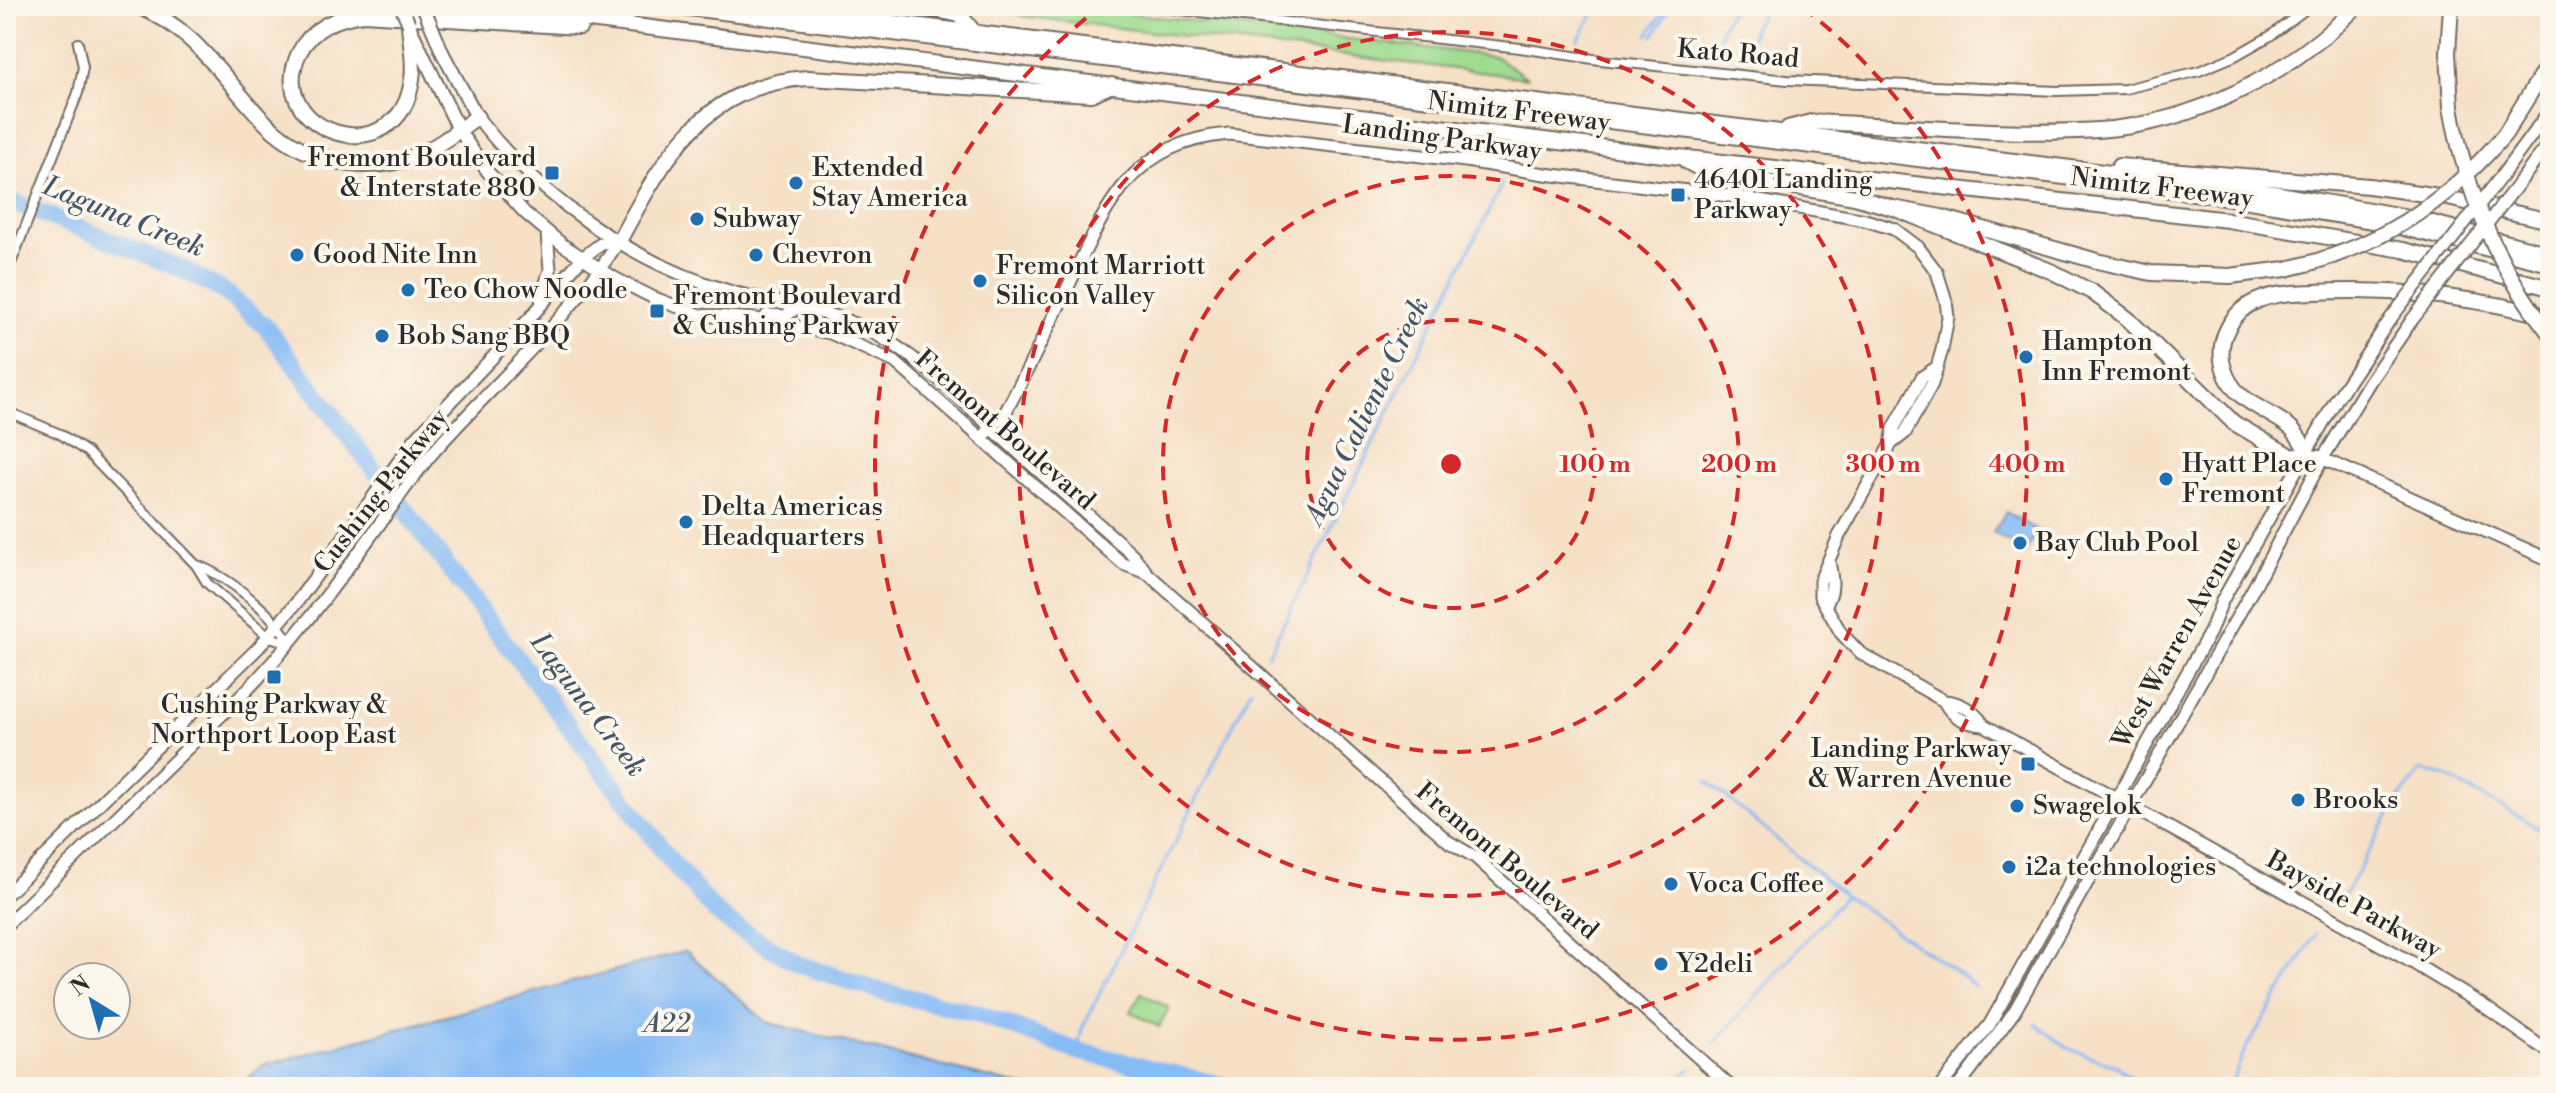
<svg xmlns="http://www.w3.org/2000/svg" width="2556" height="1093" viewBox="0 0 2556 1093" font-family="'Libre Bodoni',serif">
<rect width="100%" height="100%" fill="#fbf7ec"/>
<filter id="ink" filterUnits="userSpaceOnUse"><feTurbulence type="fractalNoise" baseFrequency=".0125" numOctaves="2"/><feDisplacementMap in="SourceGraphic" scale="16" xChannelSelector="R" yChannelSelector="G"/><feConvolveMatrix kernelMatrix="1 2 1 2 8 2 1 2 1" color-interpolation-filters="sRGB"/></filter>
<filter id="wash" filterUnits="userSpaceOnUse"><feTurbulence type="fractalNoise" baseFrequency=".006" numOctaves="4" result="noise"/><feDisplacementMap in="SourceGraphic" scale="32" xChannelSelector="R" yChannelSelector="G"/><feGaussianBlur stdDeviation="1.8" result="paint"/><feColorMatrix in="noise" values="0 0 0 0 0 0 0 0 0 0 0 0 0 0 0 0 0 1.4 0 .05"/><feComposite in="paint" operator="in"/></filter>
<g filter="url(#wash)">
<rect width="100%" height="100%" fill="#f6e0c6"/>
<path fill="#9fdc90" stroke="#65845e" stroke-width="2" d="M 980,6 L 1066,6 L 1495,56 L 1528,78 L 1029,17 Z
M 1141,993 L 1169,1008 L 1159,1027 L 1131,1012 Z"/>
<path fill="#87bbf5" stroke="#597390" stroke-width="2" d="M 2006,512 L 2038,531 L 2025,553 L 1993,532 Z
M 686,951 L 766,1022 L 1026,1087 L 238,1087 L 262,1066 Z"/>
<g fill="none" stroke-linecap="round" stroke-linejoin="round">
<path stroke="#87bbf5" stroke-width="3" d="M 1648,35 L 1667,6
M 1653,36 L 1671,6
M 1578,40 L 1598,6
M 1719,41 L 1722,26 L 1734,6
M 1750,43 L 1753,28 L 1766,6
M 1268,655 L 1502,184
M 1707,781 L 1845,896
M 2343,897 L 2398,800 L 2421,770 L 2445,776 L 2550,834
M 2036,1024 L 2067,1048 L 2116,1066 L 2145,1087
M 1714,1044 L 1845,896 C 1869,911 1890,927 1913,943 C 1934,958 1956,968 1975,987
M 1077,1051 L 1082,1029 L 1251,689
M 1676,1087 L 1678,1081 L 1690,1069
M 2230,1087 L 2246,1048 L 2316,934"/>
<path stroke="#87bbf5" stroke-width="18" d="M 6,199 L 182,269 L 225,292 L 266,327 L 671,861 L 713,910 L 731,924 L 798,964 L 876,990 L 976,1013 L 1077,1051 L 1229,1087"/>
</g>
</g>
<g filter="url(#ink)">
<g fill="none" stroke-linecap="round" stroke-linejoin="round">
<g stroke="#726a61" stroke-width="12">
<path id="street" d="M 1146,6 L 1520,48 L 1600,60 L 1787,80 L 2057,91 L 2125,89 L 2199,71 L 2235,56 L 2270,36 L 2310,6
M 6,276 L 78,93 L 83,67 L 78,43
M 6,411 L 60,434 L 87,452 L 196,565 L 207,583 L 269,637 L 290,643
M 197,565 C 229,577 273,613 290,643"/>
</g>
<g stroke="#726a61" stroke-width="15">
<path id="secondary" d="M 477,117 C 540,198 632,263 732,292 C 777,304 824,308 866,329 C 921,356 962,401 1007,442 C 1048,480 1091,517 1133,555 L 1147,573 L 1449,842 L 1475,857 L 1731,1087
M 459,130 L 487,171 L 525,213 L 563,245 L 616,279 L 654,298 L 700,315 L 755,319 L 830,333 L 895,362 L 1123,564 L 1147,573
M 2503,174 L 2550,110
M 2522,179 L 2550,142
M 541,299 L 550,270 L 547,233
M 767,315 L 786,316 L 799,306
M 1934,369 L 1922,377 L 1894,428 L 1891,444 L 1839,536 L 1820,581 L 1820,596 L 1841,633 L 1860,653 L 1944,701 C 1961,702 1974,711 1984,725
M 982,438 L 1005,413 C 1027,372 1047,330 1068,287 C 1106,207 1129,143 1229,134 L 1466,161 L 1545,174 L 1738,197 L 1865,220 L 1894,229 L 1918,247 L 1937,272 L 1946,301 L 1948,317 L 1942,350 L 1932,384 L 1905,433 L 1891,444
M 2317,456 L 2550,560
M 1826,604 C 1835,590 1832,577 1829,562
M 1944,701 C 1951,717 1967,724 1984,725 L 2415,964 L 2484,1006 L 2550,1053
M 6,895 L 258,648 L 297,602 L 415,439 L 530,318 L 582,258 L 602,243 L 618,241
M 6,925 L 239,698 C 289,648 331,591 373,533 C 392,507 410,480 431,455 C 493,383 567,323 619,241
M 1940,1087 L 1990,1024 L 2210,632 L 2222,601 L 2336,400 L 2391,318
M 1958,1087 L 2014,1012 L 2253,589 L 2323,458 L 2370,381 L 2412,320"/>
</g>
<g stroke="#726a61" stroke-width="16">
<path id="primary" d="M 412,32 L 459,130
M 443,54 L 477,117"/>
</g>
<g stroke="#726a61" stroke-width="18">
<path id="highway" d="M 138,6 C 192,27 221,75 259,116 C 297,159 360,177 415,156 C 438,147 457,131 477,117
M 477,6 L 1679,157 L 2228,220 L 2403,250 L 2550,288
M 673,6 L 2218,196 L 2379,222 L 2550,264
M 759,6 L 2274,193 L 2414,218 L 2550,254
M 917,6 L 960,15 L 973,31
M 2451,6 L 2448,53 L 2451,107
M 409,24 C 410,42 415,62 412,79 C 400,177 262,133 299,53 C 312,27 336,18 363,14 L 580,27
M 1788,128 L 1811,122 C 1906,125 2003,136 2098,130 C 2193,124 2291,74 2357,6
M 2505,134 L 2550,61
M 1686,161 L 1706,172 L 1855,197 L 1893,208 L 1941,217 L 2097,261 L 2151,273 L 2230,276 L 2286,269
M 2119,166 L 2369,186 L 2439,196 L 2550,221
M 1893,208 L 2053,272 L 2092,292 L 2128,319 L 2234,423 L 2292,457 L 2308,453 C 2303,445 2298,434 2291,428 C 2267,408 2234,403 2224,369 C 2215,341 2232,310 2259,300 C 2276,293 2296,293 2314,292 C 2393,288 2473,297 2550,317
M 619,241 C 664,158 703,84 808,78 L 1091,94 L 1112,85"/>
</g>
<use href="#street" stroke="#fff" stroke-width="8"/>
<use href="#secondary" stroke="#fff" stroke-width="11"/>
<use href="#primary" stroke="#fff" stroke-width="12"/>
<use href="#highway" stroke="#fff" stroke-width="14"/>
<g stroke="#726a61" stroke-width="15" stroke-linecap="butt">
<path id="secondary-bridge" d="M 2391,318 L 2503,174
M 2412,320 L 2522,179"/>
</g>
<g stroke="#726a61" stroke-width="16" stroke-linecap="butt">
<path id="primary-bridge" d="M 401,6 L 409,24
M 423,6 L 443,54"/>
</g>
<g stroke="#726a61" stroke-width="18" stroke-linecap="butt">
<path id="highway-bridge" d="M 2451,107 C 2466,192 2496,266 2550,334
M 2286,269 C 2375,250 2447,203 2505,134"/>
</g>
<use href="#secondary-bridge" stroke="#fff" stroke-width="11"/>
<use href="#primary-bridge" stroke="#fff" stroke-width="12"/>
<use href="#highway-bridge" stroke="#fff" stroke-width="14"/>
</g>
</g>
<g fill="none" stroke="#d62828" stroke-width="4" stroke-dasharray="14 10">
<circle cx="1451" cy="464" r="144"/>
<circle cx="1451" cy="464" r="288"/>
<circle cx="1451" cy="464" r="432"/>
<path d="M1802 7A576 576 0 1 1 1100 7"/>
</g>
<g fill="#1f6fb2" stroke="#fbf7ec" stroke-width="3">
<rect x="544" y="165" width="16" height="16" rx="4"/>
<circle cx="796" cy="183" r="8"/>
<rect x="1670" y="187" width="16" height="16" rx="4"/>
<circle cx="697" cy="219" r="8"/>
<circle cx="297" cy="255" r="8"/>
<circle cx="756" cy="255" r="8"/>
<circle cx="980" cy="281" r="8"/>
<circle cx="408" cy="290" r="8"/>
<rect x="649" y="303" width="16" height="16" rx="4"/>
<circle cx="382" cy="336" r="8"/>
<circle cx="2026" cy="357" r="8"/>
<circle cx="2166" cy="479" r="8"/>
<circle cx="686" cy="522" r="8"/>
<circle cx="2020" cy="543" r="8"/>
<rect x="266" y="669" width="16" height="16" rx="4"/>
<rect x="2020" y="756" width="16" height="16" rx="4"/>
<circle cx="2298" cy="800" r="8"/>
<circle cx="2017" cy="806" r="8"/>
<circle cx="2009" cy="867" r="8"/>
<circle cx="1671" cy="884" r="8"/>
<circle cx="1661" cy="964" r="8"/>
</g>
<g text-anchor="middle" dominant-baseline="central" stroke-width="8" stroke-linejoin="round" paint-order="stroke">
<g font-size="26" fill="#2b2b2b" stroke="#fbf7ec">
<text transform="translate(1738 54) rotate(5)">Kato Road</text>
<text transform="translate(1519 112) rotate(7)">Nimitz Freeway</text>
<text transform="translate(1442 138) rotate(8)">Landing Parkway</text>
<text transform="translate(2162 188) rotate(7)">Nimitz Freeway</text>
<text transform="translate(1005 430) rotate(41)">Fremont Boulevard</text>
<text transform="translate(381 491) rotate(-52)">Cushing Parkway</text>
<text transform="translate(2177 642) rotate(-61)">West Warren Avenue</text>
<text transform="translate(1507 861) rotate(40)">Fremont Boulevard</text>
<text transform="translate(2354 905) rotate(29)">Bayside Parkway</text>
</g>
<g font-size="26" fill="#2b2b2b" stroke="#fbf7ec" text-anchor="start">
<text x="536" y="158" text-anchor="end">Fremont Boulevard<tspan x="536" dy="30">&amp; Interstate 880</tspan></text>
<text x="812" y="168">Extended<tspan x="812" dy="30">Stay America</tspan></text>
<text x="1694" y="180">46401 Landing<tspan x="1694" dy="30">Parkway</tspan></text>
<text x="713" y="219">Subway</text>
<text x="313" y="255">Good Nite Inn</text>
<text x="772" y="255">Chevron</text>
<text x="996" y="266">Fremont Marriott<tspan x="996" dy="30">Silicon Valley</tspan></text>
<text x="424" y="290">Teo Chow Noodle</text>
<text x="673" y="296">Fremont Boulevard<tspan x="673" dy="30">&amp; Cushing Parkway</tspan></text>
<text x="398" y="336">Bob Sang BBQ</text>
<text x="2042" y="342">Hampton<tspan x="2042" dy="30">Inn Fremont</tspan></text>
<text x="2182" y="464">Hyatt Place<tspan x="2182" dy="30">Fremont</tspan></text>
<text x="702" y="507">Delta Americas<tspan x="702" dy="30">Headquarters</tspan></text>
<text x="2036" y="543">Bay Club Pool</text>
<text x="274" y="705" text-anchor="middle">Cushing Parkway &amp;<tspan x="274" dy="30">Northport Loop East</tspan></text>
<text x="2012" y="749" text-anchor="end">Landing Parkway<tspan x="2012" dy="30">&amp; Warren Avenue</tspan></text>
<text x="2314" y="800">Brooks</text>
<text x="2033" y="806">Swagelok</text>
<text x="2025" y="867">i2a technologies</text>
<text x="1687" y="884">Voca Coffee</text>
<text x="1677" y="964">Y2deli</text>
</g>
<g font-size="28" font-style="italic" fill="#475668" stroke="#fbf7ec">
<text transform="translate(124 217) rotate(22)">Laguna Creek</text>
<text transform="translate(1367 411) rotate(-64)">Agua Caliente Creek</text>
<text transform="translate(588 705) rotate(53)">Laguna Creek</text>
<text x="667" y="1023">A22</text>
</g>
</g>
<circle cx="1451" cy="464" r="12" fill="#d62828" stroke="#fbf7ec" stroke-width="4"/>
<g font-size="24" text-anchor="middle" font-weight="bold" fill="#d62828" stroke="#fbf7ec" stroke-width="8" stroke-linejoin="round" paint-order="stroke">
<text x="1595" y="472">100 m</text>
<text x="1739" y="472">200 m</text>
<text x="1883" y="472">300 m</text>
<text x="2027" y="472">400 m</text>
</g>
<rect width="2556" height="1093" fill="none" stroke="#fbf7ec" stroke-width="32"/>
<g transform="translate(92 1001) rotate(323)"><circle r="38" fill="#fbf7ec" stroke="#a8a59f" stroke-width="2"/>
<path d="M0-6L14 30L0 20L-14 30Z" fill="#1f6fb2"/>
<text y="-12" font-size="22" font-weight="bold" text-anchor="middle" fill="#2b2b2b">N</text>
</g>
</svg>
